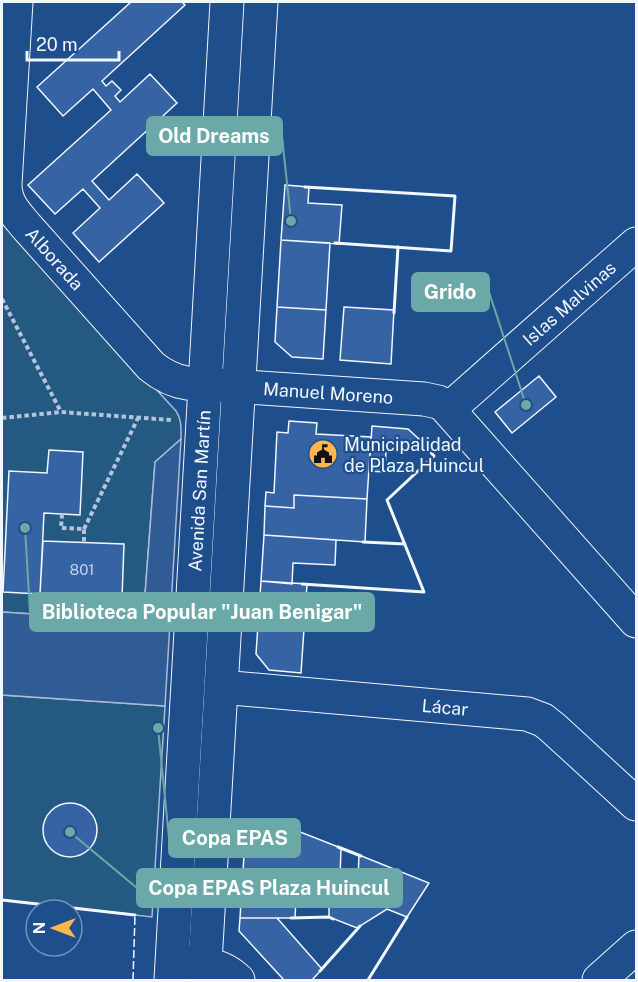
<svg xmlns="http://www.w3.org/2000/svg" width="638" height="982" viewBox="0 0 638 982" font-family="'Public Sans',sans-serif">
<rect width="100%" height="100%" fill="#1f4e8c"/>
<path fill="#245a82" stroke="#a8bbd7" stroke-width="1.5" d="M 2,221 L 176,411 C 182,420 181,428 181,439 L 155,462 L 143,621 L 2,612 Z
M 2,695 L 165,706 L 152,917 L 2,900 Z"/>
<path fill="#305b95" stroke="#a8bbd7" stroke-width="1.5" d="M 181,439 L 165,706 L 2,695 L 2,612 L 143,621 L 155,462 Z"/>
<path fill="#3563a3" stroke="#f2f6ff" stroke-width="1.5" d="M 131,2 L 182,2 L 185,5 L 102,81 L 106,86 L 112,81 L 121,90 L 115,96 L 120,102 L 150,74 L 177,103 L 92,181 L 109,200 L 137,174 L 164,203 L 99,262 L 73,233 L 100,208 L 83,189 L 55,214 L 28,185 L 111,110 L 93,89 L 63,116 L 37,87 Z
M 285,185 L 309,187 L 308,203 L 342,205 L 339,244 L 281,240 Z
M 281,240 L 330,243 L 326,310 L 277,307 Z
M 277,307 L 326,310 L 323,359 L 292,357 L 275,342 Z
M 344,307 L 394,310 L 391,364 L 340,360 Z
M 539,376 L 556,397 L 512,433 L 495,412 Z
M 289,421 L 317,423 L 316,434 L 371,437 L 367,499 L 294,495 L 294,508 L 265,506 L 266,492 L 274,493 L 277,432 L 288,433 Z
M 372,426 L 408,429 L 419,439 L 407,452 L 386,450 L 385,472 L 369,471 Z
M 49,450 L 83,452 L 80,515 L 44,513 L 40,594 L 3,592 L 9,471 L 47,473 Z
M 294,495 L 367,499 L 365,542 L 264,535 L 265,506 L 294,508 Z
M 264,535 L 336,540 L 335,565 L 293,563 L 292,584 L 261,581 Z
M 43,541 L 124,544 L 122,598 L 40,594 Z
M 261,581 L 307,584 L 301,673 L 269,670 L 256,654 Z
M43 830a27 27 0 1 1 54 0a27 27 0 1 1-54 0Z
M 246,824 L 285,826 L 341,848 L 340,878 L 313,878 L 313,899 L 296,898 L 295,918 L 240,918 Z
M 359,855 L 429,883 L 407,917 L 387,909 L 357,928 L 329,917 L 329,905 L 340,905 L 340,878 L 358,879 Z
M 240,918 L 277,918 L 322,969 L 312,980 L 284,980 L 239,931 Z"/>
<g fill="none" stroke-linecap="round" stroke-linejoin="round">
<g stroke="#f2f6ff" stroke-width="35">
<g id="minor">
<path id="s1" d="M 16,2 L 5,184 C 5,203 15,213 27,227 L 151,366 C 162,375 173,381 187,383 L 424,399 L 438,402 L 444,405 L 636,621"/>
<path id="s2" d="M 449,409 L 636,244"/>
<path id="s3" d="M 221,687 L 527,714 L 543,720 L 552,727 L 636,804"/>
<path d="M 176,961 C 199,963 221,963 238,980"/>
<path d="M 599,980 L 636,947"/>
</g>
</g>
<g stroke="#f2f6ff" stroke-width="35">
<g id="highway">
<path id="s4" d="M 171,980 L 227,2"/>
<path d="M 204,980 L 261,2"/>
</g>
</g>
<path stroke="#b3c4dc" stroke-width="4" stroke-dasharray="4.5 3" stroke-linecap="butt" d="M 2,299 L 61,412
M 2,418 L 61,412 L 171,420
M 62,514 L 61,528 L 84,529 L 84,543
M 84,529 L 138,418"/>
<use href="#minor" stroke="#1f4e8c" stroke-width="33"/>
<use href="#highway" stroke="#1f4e8c" stroke-width="33"/>
<path stroke="#f2f6ff" stroke-width="1.5" stroke-dasharray="8 3" stroke-linecap="butt" d="M 133,980 L 135,915"/>
<path stroke="#f2f6ff" stroke-width="3" d="M 305,187 L 455,196 L 451,251 L 335,243
M 394,313 L 398,247
M 363,542 L 405,544
M 302,584 L 424,592 L 387,500 L 434,456 L 419,439
M 338,847 L 361,856
M 2,900 L 135,915
M 291,918 L 329,917 L 333,919
M 320,971 L 360,926
M 368,980 L 407,917"/>
</g>
<defs>
<g id="civic-disc" transform="scale(1.5)"><circle r="9.5" fill="#ffb74d" stroke="#1f4e8c"/><path d="M-.6-6.5H3V-4.5H.6V-3L4-1V1h2V6H-6V1h2V-1L-.6-3ZM-1.2 2.5V6h2.4V2.5Z" fill="#111"/></g>
</defs>
<g fill-rule="evenodd">
<use href="#civic-disc" x="323" y="454"/>
</g>
<g text-anchor="middle" dominant-baseline="central" stroke-width="4.5" stroke-linejoin="round" paint-order="stroke">
<g font-size="15" fill="#c3d1e8">
<text x="82" y="569">801</text>
</g>
<g font-size="18" fill="#f2f6ff" stroke="#1f4e8c">
<text stroke="none"><textPath href="#s1" startOffset="274">Alborada</textPath></text>
<text stroke="none"><textPath href="#s2" startOffset="160">Islas Malvinas</textPath></text>
<text stroke="none"><textPath href="#s1" startOffset="600">Manuel Moreno</textPath></text>
<text stroke="none"><textPath href="#s4" startOffset="490">Avenida San Martín</textPath></text>
<text stroke="none"><textPath href="#s3" startOffset="225">Lácar</textPath></text>
</g>
<g font-size="18" fill="#f2f6ff" stroke="#1f4e8c" text-anchor="start">
<text x="344" y="444">Municipalidad<tspan x="344" dy="21">de Plaza Huincul</tspan></text>
</g>
</g>
<path fill="none" stroke="#6aa9a8" stroke-width="2" d="M291 221L282 136M526 405L489 292M25 528L30 612M158 728L169 838M70 832L137 888"/>
<g fill="#6aa9a8" stroke="#1f4e8c" stroke-width="2">
<circle cx="291" cy="221" r="6"/>
<circle cx="526" cy="405" r="6"/>
<circle cx="25" cy="528" r="6"/>
<circle cx="158" cy="728" r="6"/>
<circle cx="70" cy="832" r="6"/>
</g>
<g fill="#6aa9a8" stroke="#6aa9a8" stroke-width="2">
<rect x="147" y="117" width="135" height="38" rx="6"/>
<rect x="412" y="273" width="77" height="38" rx="6"/>
<rect x="30" y="593" width="344" height="38" rx="6"/>
<rect x="169" y="819" width="131" height="38" rx="6"/>
<rect x="137" y="869" width="265" height="38" rx="6"/>
</g>
<g font-size="20" text-anchor="middle" font-weight="bold" fill="#fff">
<text x="214" y="143">Old Dreams</text>
<text x="450" y="299">Grido</text>
<text x="202" y="619">Biblioteca Popular "Juan Benigar"</text>
<text x="235" y="845">Copa EPAS</text>
<text x="269" y="895">Copa EPAS Plaza Huincul</text>
</g>
<rect width="638" height="982" fill="none" stroke="#f2f6ff" stroke-width="6"/>
<g transform="translate(54 928) rotate(270)"><circle r="28" fill="#1f4e8c" stroke="#7391ba" stroke-width="1.5"/>
<path d="M0-4.5L10 22L0 15L-10 22Z" fill="#ffb74d"/>
<text y="-9" font-size="16" font-weight="bold" text-anchor="middle" fill="#f2f6ff">N</text>
</g>
<path d="M27 51v9h92v-9" fill="none" stroke="#f2f6ff" stroke-width="3"/>
<text x="36" y="51" font-size="18" fill="#f2f6ff" stroke="#1f4e8c" stroke-width="4.5" paint-order="stroke">20 m</text>
</svg>
